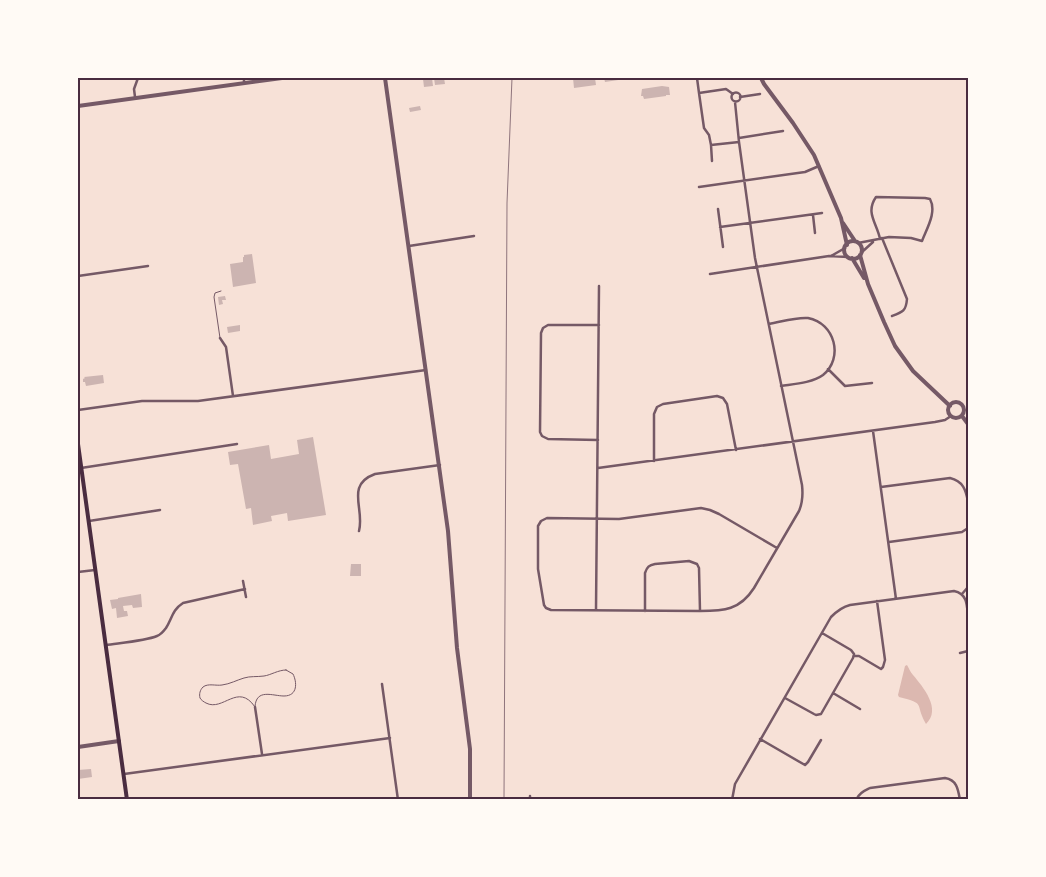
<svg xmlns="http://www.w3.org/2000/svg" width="1046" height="877" viewBox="0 0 1046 877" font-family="'PT Sans Narrow',sans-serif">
<rect width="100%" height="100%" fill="#f7e1d7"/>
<path fill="#dcb8b0" d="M 907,665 C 909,668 910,672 913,675 C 923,687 942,709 926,724 C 914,703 927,704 899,697 L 898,695 L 905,666 Z"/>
<path fill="#ccb4b1" d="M 432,78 L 433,86 L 424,87 L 423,79 Z
M 434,78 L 444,78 L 445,84 L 435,85 Z
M 573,78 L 595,78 L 596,85 L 574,88 Z
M 604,78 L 625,78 L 625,79 L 605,82 Z
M 662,86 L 669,87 L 670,95 L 666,95 L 666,96 L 644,99 L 643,96 L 641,96 L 642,89 Z
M 420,106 L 421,110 L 410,112 L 409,108 Z
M 252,254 L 256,283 L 233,287 L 230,264 L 243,262 L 243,257 L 244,257 L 244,255 Z
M 225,296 L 226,300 L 222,300 L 223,304 L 219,305 L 218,297 Z
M 240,325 L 240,331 L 228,333 L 227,327 Z
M 103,375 L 104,383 L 86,386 L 85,382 L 83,382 L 83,379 L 85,378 L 84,377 Z
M 313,437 L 326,515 L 288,521 L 287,513 L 271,516 L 272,521 L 253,525 L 251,508 L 246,509 L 238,464 L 230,465 L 228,452 L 269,445 L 271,459 L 299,454 L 297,440 Z
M 351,564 L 361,564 L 361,576 L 350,576 Z
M 141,594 L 142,607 L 133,608 L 132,605 L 123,606 L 124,611 L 127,611 L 128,616 L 117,618 L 116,608 L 112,609 L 110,600 L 118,599 L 118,598 Z
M 91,769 L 92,777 L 78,779 L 78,770 Z"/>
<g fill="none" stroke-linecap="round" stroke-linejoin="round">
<path stroke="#755966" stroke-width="1" d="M 220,338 L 214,297 L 215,293 L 221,291
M 286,670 L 293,674 C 297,682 298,696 284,696 C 273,696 256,688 255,707 C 238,682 223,712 206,703 C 204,702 201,700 200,698 C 199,694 200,690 203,687 C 208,683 216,686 222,685 C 230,684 237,680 244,678 C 250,676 257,677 264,676 C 271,675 278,670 286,670 Z"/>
<path stroke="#755966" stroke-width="2.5" d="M 244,78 L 244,83
M 697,78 L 699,93
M731.5 97a4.5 4.5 0 1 1 9 0a4.5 4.5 0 1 1-9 0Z
M 733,94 L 726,89 L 699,93 L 704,128 L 709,135 L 711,145 L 739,142
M 135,97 L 134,89 L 138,78
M 740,97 L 760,94
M 735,102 L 739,142 L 755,258 L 802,485 C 803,494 803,502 799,511 L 754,588 C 740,610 724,611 700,611 L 551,610 L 546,608 L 544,605 L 538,569 L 538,526 L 541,521 L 547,518 L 619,519 L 701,508 L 710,510 L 719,514 L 777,548
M 739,138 L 783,131
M 711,145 L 712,161
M 699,187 L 805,172 L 819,166
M 718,209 L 723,247
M 813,215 L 815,233
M 720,227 L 822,213
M 882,238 L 907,299 C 906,311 903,312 892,316
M 858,243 L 889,237 L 911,238 L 922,241 C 927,228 937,212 930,199 L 925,198 L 876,197 C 865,213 877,223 880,239
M 409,246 L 474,236
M 862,252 L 873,242
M 831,256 L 845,248
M 710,274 L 829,256 L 848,257
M 78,276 L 148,266
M 769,324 C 781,322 795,317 808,318 C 835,323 844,358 823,375 C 812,383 794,384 781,386
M 220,338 L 226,347 L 233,396
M 828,369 L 845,386 L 872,383
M 78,410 L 142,401 L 198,401 L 426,370
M 873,431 L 896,599
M 598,440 L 548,439 L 542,436 L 540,432 L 541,333 L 543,328 L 548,325 L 599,325
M 654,461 L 654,414 L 657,407 L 663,404 L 717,396 L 723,398 L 727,404 L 736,450
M 81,468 L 237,444
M 598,468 L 935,422 L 945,420 L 951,416
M 881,487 L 950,478 C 963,481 966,490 968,502
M 89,521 L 160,510
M 359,531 C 365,509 345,485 375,474 L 440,465
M 889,542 L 962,532 L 968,528
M 78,572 L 95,570
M 243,581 L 246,597
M 962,594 L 968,587
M 596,610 L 599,286
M 645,611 L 645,573 C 647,567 649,565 655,564 L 689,561 L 697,564 L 699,568 L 700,611
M 106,645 C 119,643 145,641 157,636 C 160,635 163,632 166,628 C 172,619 172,610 183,603 L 245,589
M 960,653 L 968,651
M 855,656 L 859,656 L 881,669 L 883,667 L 885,660 L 877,601
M 382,684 L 398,800
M 833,693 L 860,709
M 785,698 L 814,714 L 816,715 L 821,714 L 853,658 L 854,654 L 851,650 L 822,633
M 255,707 L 262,754
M 760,739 L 805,765 L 808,762 L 821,740
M 124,774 L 390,738
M 530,800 L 530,796
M 732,800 L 735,784 L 831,617 C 837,611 842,607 850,605 L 954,591 C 968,594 967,606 968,618
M 856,800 C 859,793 864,791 870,788 L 945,778 C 957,780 958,789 960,800"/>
<path stroke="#755966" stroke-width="4" d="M 385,78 L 448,531 L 457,648 L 470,749 L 470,800
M 761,78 L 764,84 L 793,123 L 814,155 L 841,218 L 847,245
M 78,106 L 282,78
M 843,223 L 855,241
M844 250a9 9 0 1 1 18 0a9 9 0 1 1-18 0Z
M 860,255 L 868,284 L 884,322 L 895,346 L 913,371 L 950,406
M 852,258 L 864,278
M948 410a8 8 0 1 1 16 0a8 8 0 1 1-16 0Z
M 962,416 L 968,424
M 78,747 L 119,741"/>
<path stroke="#4a2c40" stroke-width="4" d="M 78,444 L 127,800"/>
<path stroke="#8f747c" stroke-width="1" d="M 504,800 L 507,203 L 512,78"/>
</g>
<rect width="1046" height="877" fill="none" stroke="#fffaf5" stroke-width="158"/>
<rect x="79" y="79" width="888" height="719" fill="none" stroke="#4a2c40" stroke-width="2"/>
</svg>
